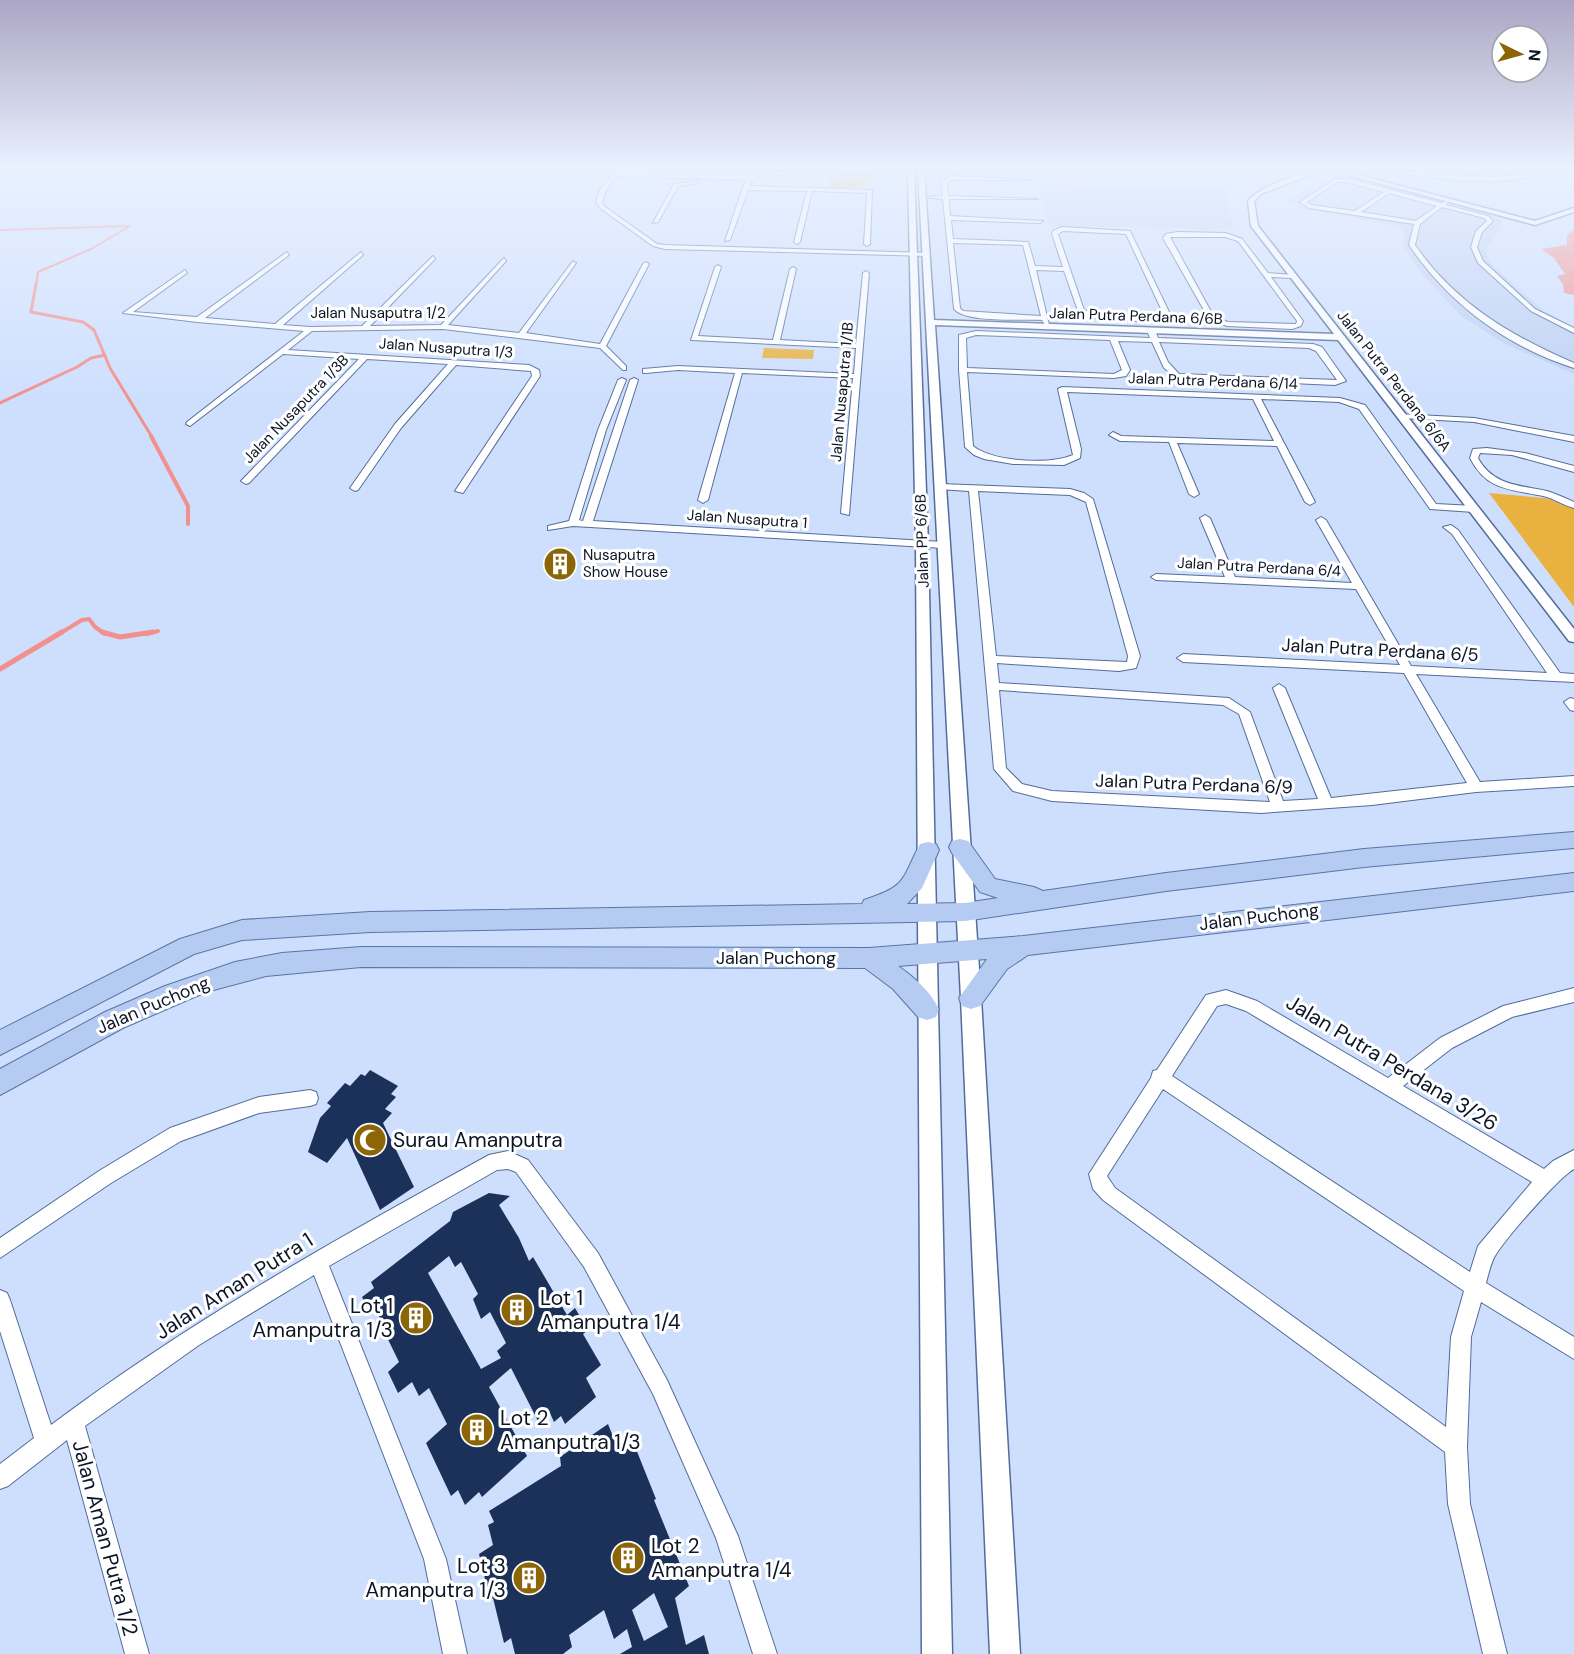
<svg xmlns="http://www.w3.org/2000/svg" width="1574" height="1654" viewBox="0 0 1574 1654" font-family="'DM Sans',sans-serif">
<rect width="100%" height="100%" fill="#cedffe"/>
<path fill="#bed1f3" d="M 1332,176 L 1342,176 L 1497,217 L 1502,221 L 1502,226 L 1485,251 L 1494,267 L 1544,311 L 1574,327 L 1574,374 L 1505,344 L 1461,316 L 1423,275 L 1404,248 L 1403,230 L 1394,226 L 1299,208 L 1286,201 Z
M 1039,185 L 1231,190 L 1225,203 L 1234,227 L 1208,231 L 1188,228 L 1050,226 Z"/>
<path fill="#e9b140" d="M 868,172 L 874,173 L 873,182 L 853,188 L 829,188 L 830,178 L 824,175 Z
M 764,348 L 814,350 L 813,359 L 762,358 Z
M 1489,493 L 1545,498 L 1574,508 L 1574,607 Z"/>
<path fill="#f2908e" d="M 1574,230 L 1574,295 L 1564,293 L 1563,284 L 1557,276 L 1565,274 L 1554,258 L 1541,249 L 1567,245 L 1567,235 Z"/>
<g fill="none" stroke-linecap="round" stroke-linejoin="round">
<path stroke="#f2908e" stroke-width="2" d="M 161,169 L 167,170
M 178,170 L 182,169
M 0,230 L 129,226
M 36,286 L 38,272 L 91,249 L 130,226"/>
<path stroke="#f2908e" stroke-width="3" d="M 36,284 L 31,312 L 83,322 L 94,330 L 110,368 L 152,437
M 0,403 L 77,367 L 91,358 L 105,355"/>
<path stroke="#f2908e" stroke-width="4" d="M 151,436 L 188,506 L 188,524
M 59,634 L 82,620 L 89,619 L 95,627 L 105,634
M 147,634 L 158,631"/>
<path stroke="#f2908e" stroke-width="5" d="M 102,632 L 120,637 L 153,632
M 0,669 L 62,632"/>
</g>
<path fill="#1b3159" fill-rule="evenodd" d="M 370,1070 L 398,1086 L 391,1094 L 396,1097 L 385,1109 L 392,1113 L 383,1123 L 414,1187 L 380,1210 L 347,1138 L 327,1163 L 308,1152 L 320,1118 L 331,1106 L 327,1103 L 345,1083 L 350,1086 L 361,1074 L 365,1076 Z
M 489,1193 L 510,1196 L 499,1205 L 519,1238 L 529,1261 L 533,1257 L 567,1315 L 575,1308 L 588,1330 L 583,1334 L 601,1365 L 586,1378 L 596,1397 L 565,1424 L 561,1416 L 554,1422 L 550,1413 L 539,1423 L 511,1368 L 489,1387 L 527,1456 L 482,1497 L 479,1492 L 465,1505 L 458,1490 L 451,1496 L 426,1443 L 447,1424 L 429,1388 L 419,1396 L 412,1382 L 398,1393 L 388,1372 L 399,1362 L 381,1325 L 377,1307 L 370,1313 L 362,1297 L 374,1288 L 371,1282 L 450,1221 L 453,1212 ZM 449,1256 L 455,1267 L 461,1262 L 478,1294 L 473,1299 L 481,1319 L 490,1312 L 506,1343 L 497,1351 L 501,1358 L 481,1369 L 428,1273 Z
M 608,1424 L 620,1454 L 634,1444 L 656,1499 L 654,1500 L 689,1586 L 675,1598 L 686,1645 L 704,1635 L 709,1654 L 620,1654 L 632,1647 L 627,1629 L 614,1639 L 604,1610 L 569,1635 L 572,1647 L 563,1654 L 515,1654 L 511,1638 L 504,1643 L 493,1598 L 490,1600 L 479,1554 L 493,1545 L 488,1525 L 494,1522 L 489,1511 L 561,1466 L 560,1457 ZM 654,1593 L 668,1627 L 644,1641 L 632,1610 Z"/>
<g fill="none" stroke-linecap="round" stroke-linejoin="round">
<g stroke="#536c99" stroke-width="2">
<path id="minor" d="M 819,169 L 836,169 L 757,177 L 755,180 L 616,176 L 606,190 L 602,202 L 604,206 L 657,244 L 665,245 L 928,253 L 930,256 L 665,249 L 653,246 L 600,208 L 596,202 L 600,190 L 615,172 L 746,175 Z
M 1372,169 L 1488,177 L 1512,176 L 1549,169 C 1514,189 1448,179 1409,175 C 1398,173 1383,173 1372,169 Z
M 953,176 L 1032,180 L 953,180 L 947,182 L 948,196 L 1038,199 L 949,199 L 950,216 L 1043,221 L 1040,223 L 951,220 L 953,239 L 1028,242 L 1035,266 L 1063,267 L 1052,234 L 1053,231 L 1062,227 L 1130,231 L 1170,314 C 1153,325 1095,322 1078,311 L 1064,271 L 1036,270 L 1049,325 L 1045,325 L 1042,320 C 1023,319 966,323 954,309 L 943,199 L 921,197 L 943,196 L 941,181 ZM 1063,231 L 1126,234 L 1163,313 C 1140,321 1107,318 1084,310 L 1058,234 ZM 953,243 L 1023,245 L 1041,316 L 963,311 L 960,308 Z
M 1346,178 L 1441,203 L 1448,201 L 1446,205 L 1488,216 L 1493,221 L 1482,232 L 1477,247 L 1483,261 L 1535,309 L 1574,328 L 1574,333 L 1531,311 L 1478,263 L 1471,247 L 1476,231 L 1487,221 L 1484,218 L 1442,207 L 1420,224 L 1415,245 C 1455,303 1511,336 1574,363 L 1574,368 C 1507,347 1448,303 1409,245 L 1414,224 L 1309,208 L 1300,202 L 1334,180 ZM 1337,182 L 1346,182 L 1384,192 L 1355,211 L 1311,205 L 1307,202 ZM 1389,193 L 1437,206 L 1416,221 L 1361,212 Z
M 748,179 L 751,181 L 749,186 L 872,190 L 870,244 L 867,246 L 864,244 L 867,193 L 812,191 L 800,242 L 797,244 L 794,242 L 807,191 L 748,190 L 730,240 L 725,241 L 745,181 Z
M 698,181 L 698,183 L 678,186 L 658,222 L 653,223 L 674,184 Z
M 1177,232 L 1226,233 L 1242,239 L 1268,273 L 1294,275 L 1292,278 L 1271,277 L 1303,321 L 1301,326 L 1292,329 L 1227,326 L 1209,319 L 1163,238 L 1166,234 ZM 1170,237 L 1225,237 L 1238,241 L 1297,321 L 1296,324 L 1228,322 L 1214,317 Z
M 287,252 L 289,255 L 205,318 L 275,324 L 361,252 L 363,255 L 283,325 L 310,327 L 362,326 L 433,256 L 435,259 L 370,326 L 441,325 L 504,258 L 506,261 L 448,325 L 519,333 L 573,261 L 576,263 L 526,333 L 600,344 L 643,264 L 646,262 L 649,264 L 606,346 L 626,366 L 626,370 L 623,370 L 600,348 L 443,329 L 312,331 L 288,350 L 529,365 L 539,370 L 540,376 L 463,493 L 455,491 L 532,376 L 531,371 L 456,365 L 401,428 L 358,490 L 355,491 L 350,488 L 395,424 L 448,364 L 367,359 L 249,483 L 246,484 L 241,481 L 243,479 L 359,359 L 283,354 L 190,426 L 186,424 L 187,422 L 304,331 L 197,322 L 123,313 L 185,270 L 187,273 L 133,312 L 197,317 Z
M 718,265 L 721,267 L 698,336 L 773,340 L 790,269 L 793,267 L 796,269 L 780,340 L 856,344 L 863,273 L 866,271 L 869,273 L 849,515 L 841,513 L 853,378 L 742,373 L 708,500 L 703,503 L 698,500 L 735,373 L 678,370 L 646,373 L 643,373 L 643,369 L 678,366 L 854,374 L 856,348 L 691,340 L 715,267 Z
M 1151,328 L 1155,330 L 1158,338 L 1313,344 L 1322,347 L 1346,381 L 1335,385 L 1177,378 L 1164,368 L 1152,342 L 1118,341 L 1130,370 L 1126,376 L 1114,378 L 967,372 L 973,446 C 993,462 1050,465 1073,455 L 1058,389 L 1062,387 L 1340,398 L 1365,405 L 1436,504 L 1474,506 L 1479,509 L 1474,512 L 1430,509 L 1359,409 L 1339,402 L 1261,399 L 1315,502 L 1310,505 L 1305,502 L 1277,446 L 1177,443 L 1199,494 L 1194,497 L 1189,494 L 1169,442 L 1120,441 L 1109,435 L 1113,432 L 1121,436 L 1274,441 L 1253,399 L 1067,392 L 1081,449 L 1080,458 L 1064,465 L 1013,464 L 984,459 L 974,455 L 965,447 L 959,370 L 959,335 L 976,331 L 1150,338 L 1147,330 ZM 976,335 L 1110,340 L 1122,370 L 1114,374 L 967,368 L 966,338 ZM 1159,342 L 1309,348 L 1316,351 L 1337,380 L 1179,374 L 1168,362 Z
M 622,378 L 626,380 L 606,430 L 579,520 L 583,521 L 630,380 L 634,378 L 638,380 L 593,521 L 943,542 L 948,545 L 943,548 L 573,526 L 548,530 L 548,526 L 569,521 L 598,430 L 618,380 Z
M 1399,414 L 1474,418 L 1574,436 L 1574,442 L 1474,422 L 1402,418 L 1398,416 Z
M 1487,448 L 1525,453 L 1574,466 L 1574,472 L 1512,455 L 1480,453 L 1478,458 C 1493,486 1520,485 1547,491 C 1557,494 1565,498 1574,502 L 1574,508 C 1563,505 1553,498 1543,496 C 1510,489 1487,491 1470,458 L 1473,449 Z
M 941,484 L 1070,489 L 1084,493 L 1093,499 L 1140,656 L 1136,668 L 1119,671 L 997,663 L 999,683 L 1229,698 L 1250,712 L 1283,801 L 1318,799 L 1273,688 L 1279,684 L 1285,688 L 1331,798 L 1467,783 L 1404,673 L 1183,662 L 1177,658 L 1183,654 L 1400,665 L 1356,589 L 1156,580 L 1151,577 L 1156,574 L 1225,577 L 1200,518 L 1205,515 L 1210,518 L 1235,577 L 1352,583 L 1316,520 L 1321,517 L 1326,520 L 1411,666 L 1547,673 L 1452,534 L 1443,527 L 1451,525 L 1458,530 L 1560,673 L 1574,674 L 1574,682 L 1416,674 L 1480,782 L 1574,776 L 1574,786 L 1476,792 L 1372,805 L 1261,813 L 1052,801 L 1013,791 L 994,769 L 969,491 L 938,489 L 936,487 ZM 978,491 L 1070,495 L 1086,502 L 1128,656 L 1127,662 L 996,656 ZM 999,690 L 1223,705 L 1239,714 L 1270,802 L 1052,791 L 1022,784 L 1006,768 Z
M 1570,698 L 1574,699 L 1574,711 L 1570,710 L 1564,702 Z
M 1574,988 L 1574,1002 L 1512,1017 L 1452,1048 L 1403,1086 L 1544,1169 L 1553,1161 L 1574,1150 L 1574,1169 C 1560,1176 1499,1245 1493,1260 C 1490,1267 1488,1275 1486,1283 L 1574,1337 L 1574,1359 L 1481,1302 L 1471,1337 L 1467,1447 L 1470,1504 L 1507,1654 L 1483,1654 L 1448,1504 L 1445,1452 L 1103,1200 L 1093,1189 L 1089,1174 L 1151,1078 L 1153,1071 L 1157,1070 L 1206,995 L 1226,990 L 1257,1001 L 1388,1078 L 1440,1038 L 1503,1006 ZM 1226,1004 L 1246,1011 L 1532,1182 L 1478,1246 L 1470,1272 L 1172,1076 L 1217,1006 ZM 1163,1089 L 1464,1291 L 1451,1337 L 1446,1427 L 1115,1188 L 1107,1176 Z
M 310,1090 L 316,1092 L 318,1098 L 316,1104 L 310,1106 L 259,1113 L 181,1141 L 111,1183 L 0,1258 L 0,1238 L 99,1171 L 170,1128 L 259,1097 Z
M 508,1151 L 528,1160 L 598,1253 L 667,1380 L 738,1536 L 777,1654 L 753,1654 L 716,1538 L 653,1394 L 584,1267 L 516,1172 L 508,1169 L 497,1170 L 329,1266 L 446,1559 L 467,1654 L 443,1654 L 424,1559 L 314,1275 L 199,1345 L 85,1426 L 149,1654 L 125,1654 L 67,1440 L 8,1486 L 0,1489 L 0,1464 L 34,1438 L 0,1331 L 0,1290 L 7,1293 L 10,1300 L 51,1425 C 189,1321 338,1238 489,1155 Z"/>
</g>
<g stroke="#536c99" stroke-width="3">
<path id="tertiary" d="M 918,169 L 924,169 L 934,320 L 1334,334 L 1251,226 L 1248,201 C 1263,183 1312,169 1335,169 L 1535,221 L 1574,208 L 1574,212 L 1535,225 L 1326,169 L 1261,194 L 1254,201 L 1258,226 L 1574,629 L 1574,642 L 1569,641 L 1338,340 L 935,325 L 981,998 L 1020,1654 L 990,1654 L 961,998 Z
M 911,171 L 914,173 L 928,544 L 952,1654 L 922,1654 L 916,544 L 908,173 Z"/>
</g>
<g stroke="#5975a4" stroke-width="2">
<path id="primary" d="M 1574,832 L 1574,848 L 1364,867 L 1166,891 L 965,921 L 370,932 L 242,940 L 194,954 L 0,1055 L 0,1030 L 180,939 L 242,920 L 370,912 L 862,904 L 864,900 C 907,886 901,881 920,844 L 928,842 L 936,844 L 939,850 L 922,888 L 907,904 L 965,903 L 998,898 L 980,892 L 952,853 L 949,847 L 952,841 L 960,839 L 968,841 L 995,879 L 1034,887 L 1043,891 L 1166,873 L 1364,849 Z
M 1574,873 L 1574,891 L 1028,955 L 1007,969 L 980,1006 L 971,1009 L 962,1006 L 959,998 L 987,959 L 898,966 C 914,977 931,992 939,1009 L 936,1017 L 927,1020 L 918,1017 L 893,989 L 865,968 L 361,967 L 266,976 L 206,992 L 123,1028 L 0,1095 L 0,1069 L 105,1012 L 165,986 L 235,962 L 282,953 L 361,947 L 869,948 L 1023,936 Z"/>
</g>
<use href="#minor" fill="#fff" fill-rule="evenodd"/>
<use href="#tertiary" fill="#fff" fill-rule="evenodd"/>
<use href="#primary" fill="#b5cbf1" fill-rule="evenodd"/>
</g>
<linearGradient id="sky" x2="0" y2="1"><stop stop-color="#aca6c4"/><stop offset="0.42" stop-color="#e9f1ff"/><stop offset="1" stop-color="#e9f1ff" stop-opacity="0"/></linearGradient>
<rect width="1574" height="400" fill="url(#sky)"/>
<defs>
<g id="building-disc" transform="scale(1.725)"><circle r="9.5" fill="#8c6507" stroke="#fff"/><path d="M-4-6H4V6H1V3H-1V6H-4ZM-2.5-4.3h1.7v1.8h-1.7ZM.8-4.3h1.7v1.8H.8ZM-2.5-1h1.7V.8h-1.7ZM.8-1h1.7V.8H.8Z" fill="#fff"/></g>
<g id="mosque-disc" transform="scale(1.725)"><circle r="9.5" fill="#8c6507" stroke="#fff"/><path d="M3.5-4.9A6 6 0 1 0 3.5 4.9A5 5 0 1 1 3.5-4.9Z" fill="#fff"/></g>
</defs>
<g fill-rule="evenodd">
<use href="#building-disc" x="560" y="564"/>
<use href="#mosque-disc" x="370" y="1140"/>
<use href="#building-disc" x="517" y="1310"/>
<use href="#building-disc" x="416" y="1318"/>
<use href="#building-disc" x="477" y="1430"/>
<use href="#building-disc" x="628" y="1558"/>
<use href="#building-disc" x="529" y="1578"/>
</g>
<g text-anchor="middle" dominant-baseline="central" stroke-width="6" stroke-linejoin="round" paint-order="stroke">
<g font-size="15" fill="#0b1526" stroke="#fff">
<text x="378" y="313">Jalan Nusaputra 1/2</text>
<text transform="translate(1136 316) rotate(2)">Jalan Putra Perdana 6/6B</text>
<text transform="translate(446 348) rotate(4)">Jalan Nusaputra 1/3</text>
<text transform="translate(1213 381) rotate(2)">Jalan Putra Perdana 6/14</text>
<text transform="translate(1394 381) rotate(52)">Jalan Putra Perdana 6/6A</text>
<text transform="translate(842 392) rotate(-85)">Jalan Nusaputra 1/1B</text>
<text transform="translate(296 409) rotate(-46)">Jalan Nusaputra 1/3B</text>
<text transform="translate(747 519) rotate(4)">Jalan Nusaputra 1</text>
<text transform="translate(922 541) rotate(-92)">Jalan PP 6/6B</text>
<text transform="translate(1259 567) rotate(3)">Jalan Putra Perdana 6/4</text>
</g>
<g font-size="15" fill="#0b1526" stroke="#fff" text-anchor="start">
<text x="583" y="555">Nusaputra<tspan x="583" dy="17">Show House</tspan></text>
</g>
<g font-size="18" fill="#0b1526" stroke="#fff">
<text transform="translate(1380 650) rotate(3)">Jalan Putra Perdana 6/5</text>
<text transform="translate(1194 784) rotate(2)">Jalan Putra Perdana 6/9</text>
<text transform="translate(1259 917) rotate(-7)">Jalan Puchong</text>
<text x="776" y="958">Jalan Puchong</text>
<text transform="translate(153 1005) rotate(-23)">Jalan Puchong</text>
</g>
<g font-size="21" fill="#0b1526" stroke="#fff">
<text transform="translate(1392 1063) rotate(31)">Jalan Putra Perdana 3/26</text>
<text transform="translate(234 1286) rotate(-32)">Jalan Aman Putra 1</text>
<text transform="translate(105 1538) rotate(75)">Jalan Aman Putra 1/2</text>
</g>
<g font-size="21" fill="#0b1526" stroke="#fff" text-anchor="start">
<text x="393" y="1140">Surau Amanputra</text>
<text x="540" y="1298">Lot 1<tspan x="540" dy="24">Amanputra 1/4</tspan></text>
<text x="393" y="1306" text-anchor="end">Lot 1<tspan x="393" dy="24">Amanputra 1/3</tspan></text>
<text x="500" y="1418">Lot 2<tspan x="500" dy="24">Amanputra 1/3</tspan></text>
<text x="651" y="1546">Lot 2<tspan x="651" dy="24">Amanputra 1/4</tspan></text>
<text x="506" y="1566" text-anchor="end">Lot 3<tspan x="506" dy="24">Amanputra 1/3</tspan></text>
</g>
</g>
<g transform="translate(1520 54) rotate(95)"><circle r="28" fill="#ffffff" stroke="#9da1a8" stroke-width="1.5"/>
<path d="M0-4.5L10 22L0 15L-10 22Z" fill="#8c6507"/>
<text y="-9" font-size="16" font-weight="bold" text-anchor="middle" fill="#0b1526">N</text>
</g>
</svg>
